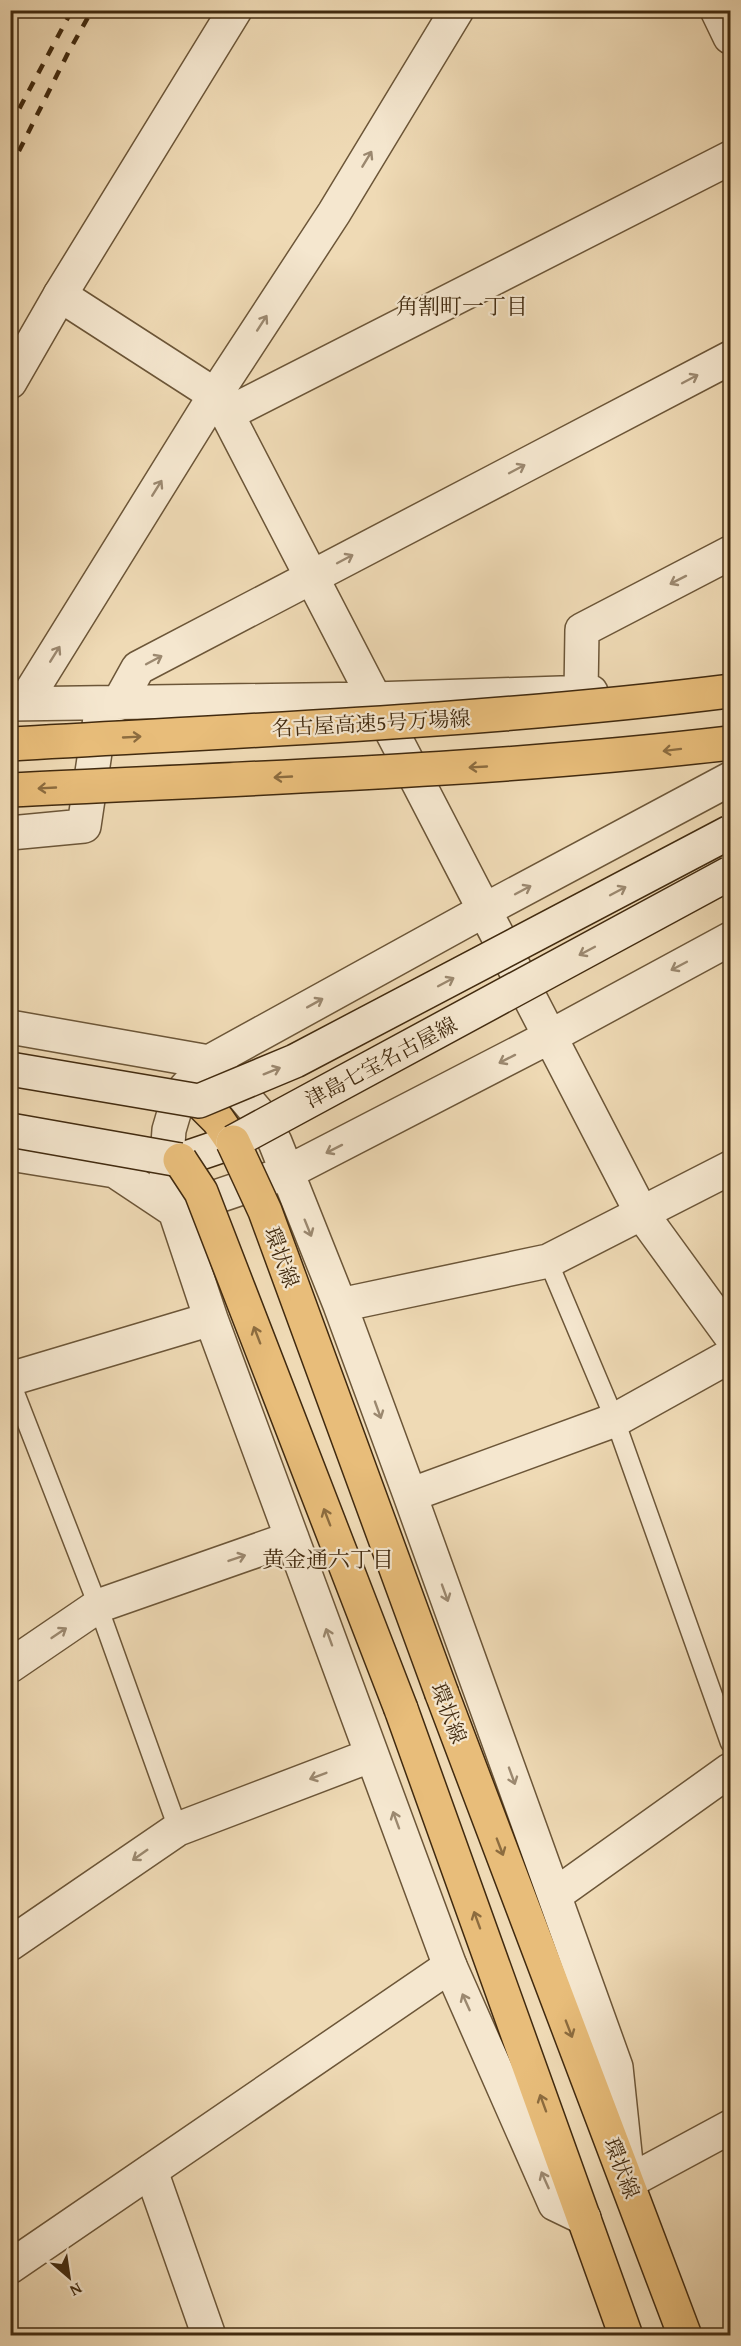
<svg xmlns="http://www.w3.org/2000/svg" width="741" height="2346" viewBox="0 0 741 2346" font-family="'Gentium Book Plus','Noto Serif JP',serif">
<rect width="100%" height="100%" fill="#efdab5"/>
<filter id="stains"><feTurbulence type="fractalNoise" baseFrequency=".00333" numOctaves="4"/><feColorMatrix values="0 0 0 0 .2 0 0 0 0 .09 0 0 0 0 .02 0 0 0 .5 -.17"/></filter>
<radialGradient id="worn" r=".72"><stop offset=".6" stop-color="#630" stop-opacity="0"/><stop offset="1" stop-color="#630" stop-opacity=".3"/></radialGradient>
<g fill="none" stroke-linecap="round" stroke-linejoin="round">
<g stroke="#6c5638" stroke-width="21">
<path id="service" d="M 548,1261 L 615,1420 L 730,1743
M 10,1380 L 98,1606 L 178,1829"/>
</g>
<g stroke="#6c5638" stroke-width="36">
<path id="minor" d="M 717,10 L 730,37
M 60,295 L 215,395 L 227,414 L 642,1214 L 730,1335
M 227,414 L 730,158
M 581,693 L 582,630 L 730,553
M 24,703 L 215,395 L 334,213 L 457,10
M 10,704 L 373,699 L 591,692
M 118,704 L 138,668 L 730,358
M 10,833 L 84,826 L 101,712
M 10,1027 L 209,1062 L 234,1085 L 257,1112 L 275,1142 L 340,1305 L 410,1495 L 616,2067 L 628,2182 L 730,2127
M 10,1154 L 115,1171 L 175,1211
M 177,1210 L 286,1173 L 551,1036 L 730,939
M 340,1305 L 548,1261 L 730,1168
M 10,1379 L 211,1319
M 410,1495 L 615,1420 L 730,1356
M 10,1666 L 98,1606 L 292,1538
M 555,1895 L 730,1770
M 10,1944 L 178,1829 L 372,1755
M 151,2171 L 209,2336
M 584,2218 L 555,2204 L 450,1966 L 211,1319 L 175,1211 L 166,1171 L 169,1130 L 174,1113 L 182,1092 L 209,1062 L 483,911 L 730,779"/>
</g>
<g stroke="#6c5638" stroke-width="36">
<path id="tertiary" d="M 10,382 L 60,295 L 235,10
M 10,2267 L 450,1966"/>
</g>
<g stroke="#412a0f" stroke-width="36">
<path id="secondary" d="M 180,1160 L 233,1142"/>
</g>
<g stroke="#412a0f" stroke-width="36">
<path id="primary" d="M 199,1101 L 218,1120 L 233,1142
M 442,1694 L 685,2336
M 401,1709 L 626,2336"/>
</g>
<use href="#service" stroke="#f5e7cf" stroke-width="18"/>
<use href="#minor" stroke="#f5e7cf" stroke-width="33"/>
<use href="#tertiary" stroke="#f5e7cf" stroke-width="33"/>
<use href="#secondary" stroke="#f5e7cf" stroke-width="33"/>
<use href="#primary" stroke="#e8bd7a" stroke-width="33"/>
<path stroke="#412a0f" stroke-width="4.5" stroke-dasharray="10 10" stroke-linecap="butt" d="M 10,24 L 18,10
M 10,126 L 72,10
M 10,169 L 68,53 L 92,10"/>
<g stroke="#412a0f" stroke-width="36" stroke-linecap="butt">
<path id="secondary-bridge" d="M 10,1069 L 199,1101 L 295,1061 L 730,832
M 10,1130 L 180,1160
M 233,1142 L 730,873"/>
</g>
<g stroke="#412a0f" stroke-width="36" stroke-linecap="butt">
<path id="primary-bridge" d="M 233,1142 L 265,1211 L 442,1694
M 180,1160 L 201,1192 L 401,1709"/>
</g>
<g stroke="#412a0f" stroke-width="36" stroke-linecap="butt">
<path id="motorway-bridge" d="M 10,744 C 251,730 491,721 730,691
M 10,790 C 251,778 492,771 730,743"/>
</g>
<use href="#secondary-bridge" stroke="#f5e7cf" stroke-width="33"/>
<use href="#primary-bridge" stroke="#e8bd7a" stroke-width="33"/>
<use href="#motorway-bridge" stroke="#e8bd7a" stroke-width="33"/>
</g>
<defs><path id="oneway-shaft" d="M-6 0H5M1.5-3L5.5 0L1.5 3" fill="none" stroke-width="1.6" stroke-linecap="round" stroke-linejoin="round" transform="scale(1.5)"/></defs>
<g stroke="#9b886f">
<use href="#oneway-shaft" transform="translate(367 159) rotate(-59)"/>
<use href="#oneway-shaft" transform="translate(262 323) rotate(-57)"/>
<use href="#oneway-shaft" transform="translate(690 379) rotate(-28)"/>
<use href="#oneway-shaft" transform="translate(517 469) rotate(-28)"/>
<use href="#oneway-shaft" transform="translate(157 488) rotate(-58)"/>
<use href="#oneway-shaft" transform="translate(345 559) rotate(-28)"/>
<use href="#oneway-shaft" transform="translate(678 580) rotate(153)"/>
<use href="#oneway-shaft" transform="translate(55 654) rotate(-58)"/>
<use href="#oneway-shaft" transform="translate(154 660) rotate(-28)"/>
<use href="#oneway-shaft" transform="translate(523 890) rotate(-28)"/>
<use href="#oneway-shaft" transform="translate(618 891) rotate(-28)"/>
<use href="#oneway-shaft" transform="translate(587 951) rotate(152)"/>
<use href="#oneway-shaft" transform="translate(679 966) rotate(152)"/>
<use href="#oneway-shaft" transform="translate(446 982) rotate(-28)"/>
<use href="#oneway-shaft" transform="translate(315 1003) rotate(-29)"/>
<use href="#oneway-shaft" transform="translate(507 1059) rotate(153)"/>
<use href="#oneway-shaft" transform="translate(272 1071) rotate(-22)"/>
<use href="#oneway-shaft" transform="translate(334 1149) rotate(153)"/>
<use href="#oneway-shaft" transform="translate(308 1228) rotate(68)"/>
<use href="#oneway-shaft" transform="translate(378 1410) rotate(70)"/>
<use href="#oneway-shaft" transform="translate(237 1558) rotate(-19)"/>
<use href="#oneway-shaft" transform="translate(445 1593) rotate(70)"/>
<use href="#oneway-shaft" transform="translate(59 1633) rotate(-34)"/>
<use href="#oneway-shaft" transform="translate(329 1637) rotate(-110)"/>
<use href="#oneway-shaft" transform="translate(318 1776) rotate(159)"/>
<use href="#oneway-shaft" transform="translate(512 1776) rotate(70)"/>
<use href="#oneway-shaft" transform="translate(396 1820) rotate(-110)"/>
<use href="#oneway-shaft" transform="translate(140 1855) rotate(145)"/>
<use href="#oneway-shaft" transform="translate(466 2002) rotate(-114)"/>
<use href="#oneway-shaft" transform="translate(545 2180) rotate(-114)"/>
</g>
<g stroke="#8c6c3f">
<use href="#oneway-shaft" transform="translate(132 737) rotate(-3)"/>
<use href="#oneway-shaft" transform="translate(672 750) rotate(173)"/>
<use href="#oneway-shaft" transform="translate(478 767) rotate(177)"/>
<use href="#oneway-shaft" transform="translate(283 777) rotate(177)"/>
<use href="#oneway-shaft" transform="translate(47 788) rotate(177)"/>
<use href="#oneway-shaft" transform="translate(257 1335) rotate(-111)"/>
<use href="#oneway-shaft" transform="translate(327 1517) rotate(-111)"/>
<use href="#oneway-shaft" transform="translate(500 1847) rotate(69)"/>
<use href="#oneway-shaft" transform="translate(477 1920) rotate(-110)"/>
<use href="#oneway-shaft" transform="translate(569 2029) rotate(69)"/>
<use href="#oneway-shaft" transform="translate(543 2103) rotate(-110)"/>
</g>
<g text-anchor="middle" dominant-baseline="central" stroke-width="4.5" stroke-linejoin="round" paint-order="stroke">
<g font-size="21" fill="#412a0f" stroke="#f5e7cf">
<text transform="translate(371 723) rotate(-3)">名古屋高速5号万場線</text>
<text transform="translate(381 1062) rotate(-28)">津島七宝名古屋線</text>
<text transform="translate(282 1257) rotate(70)">環状線</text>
<text transform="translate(449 1713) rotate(69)">環状線</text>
<text transform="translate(622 2168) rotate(69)">環状線</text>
</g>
<g font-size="22" fill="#412a0f" stroke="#f5e7cf">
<text x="462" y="306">角割町一丁目</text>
<text x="328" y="1559">黄金通六丁目</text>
</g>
</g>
<rect width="741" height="2346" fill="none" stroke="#efdab5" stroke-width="36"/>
<rect x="12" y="12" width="717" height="2322" fill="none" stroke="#412a0f" stroke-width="3"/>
<rect x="18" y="18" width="705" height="2310" fill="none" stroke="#412a0f" stroke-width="1.5"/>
<g transform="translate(69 2277) rotate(151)" stroke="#f5e7cf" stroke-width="4.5" paint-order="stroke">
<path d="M0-4.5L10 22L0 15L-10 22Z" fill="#412a0f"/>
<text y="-9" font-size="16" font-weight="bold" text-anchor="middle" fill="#412a0f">N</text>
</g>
<rect width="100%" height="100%" filter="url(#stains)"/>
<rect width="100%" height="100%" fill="url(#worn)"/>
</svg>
